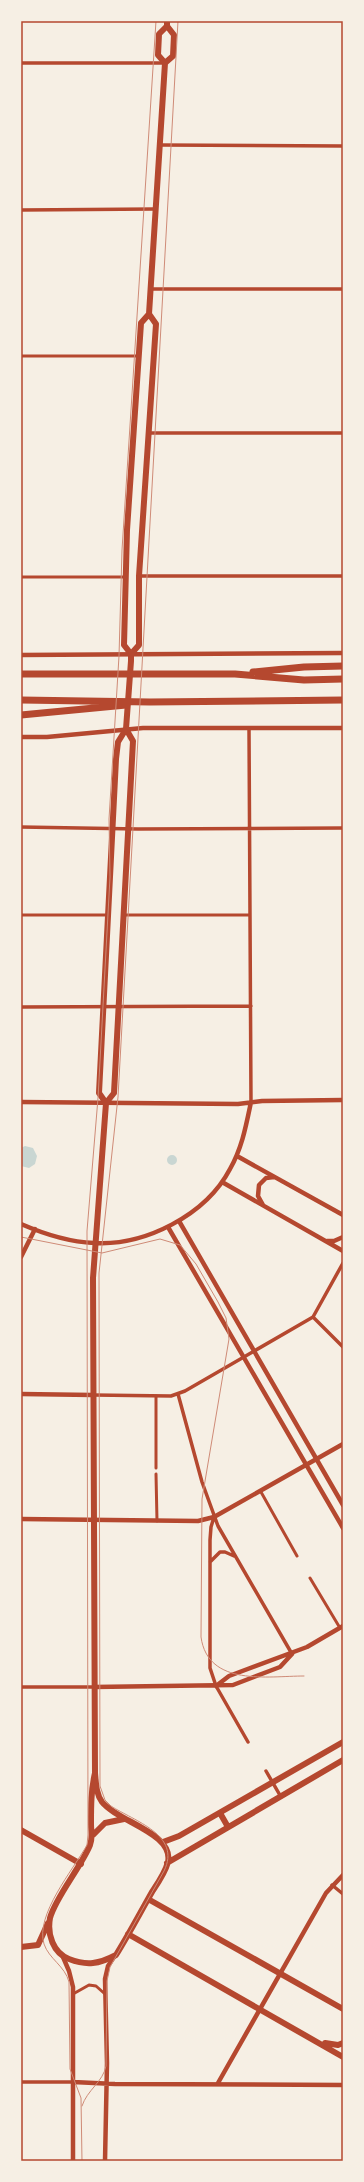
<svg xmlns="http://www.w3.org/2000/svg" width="364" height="2182" viewBox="0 0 364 2182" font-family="'Noto Serif',serif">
<rect width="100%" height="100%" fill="#f6efe4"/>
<path fill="#c9d6d2" d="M 25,1146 L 33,1148 L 37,1156 L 35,1164 L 29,1168 L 21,1166 L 21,1148 Z
M167 1160a5 5 0 1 1 10 0a5 5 0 1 1-10 0Z"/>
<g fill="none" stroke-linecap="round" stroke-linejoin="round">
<path stroke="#b5482f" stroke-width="3" d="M 21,356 L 139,356
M 21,577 L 125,577
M 21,915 L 108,915
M 124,915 L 249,915
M 156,1396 L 156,1468
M 156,1474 L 157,1521
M 261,1492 L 297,1556
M 310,1578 L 340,1628
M 73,1994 L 89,1985 L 96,1986 L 105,1994"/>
<path stroke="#b5482f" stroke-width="3.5" d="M 21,63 L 165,63
M 160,145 L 343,146
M 21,210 L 155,209
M 150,289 L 343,289
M 149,433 L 343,433
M 139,576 L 343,576
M 249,728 L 251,1102
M 21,827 L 138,829 L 343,828
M 21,1007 L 251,1006
M 313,1317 L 343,1347
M 178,1394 L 202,1482 L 218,1526 L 292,1654
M 93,1395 L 171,1396 L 185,1391 L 313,1317 L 343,1263
M 214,1517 L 211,1527 L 210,1540 L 210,1668 L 216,1686 L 248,1742
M 210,1562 L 220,1552 L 225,1552 L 234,1556
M 21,1687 L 94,1687
M 266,1771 L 281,1797
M 332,1885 L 343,1894
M 21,2082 L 73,2082"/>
<path stroke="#b5482f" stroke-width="4.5" d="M 21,655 L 343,653
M 21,737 L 47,737 L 143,728 L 343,728
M 21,1102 L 238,1104 L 262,1101 L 343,1100
M 237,1156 L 343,1215
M 222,1182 L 343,1251
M 263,1205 L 258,1196 L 259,1185 L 266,1178 L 274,1177
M 179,1221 L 343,1505
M 21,1224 C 44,1234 69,1242 94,1243 C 145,1246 206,1215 230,1169 C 242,1148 246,1126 251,1102
M 168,1227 L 343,1528
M 327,1241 L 334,1241 L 343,1237
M 21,1257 L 35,1229
M 21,1394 L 93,1395
M 21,1519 L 198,1521 L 214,1517 L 343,1444
M 216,1686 L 229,1676 L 307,1647 L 343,1626
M 94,1687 L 233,1685 L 280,1667 L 292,1654
M 63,1957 L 69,1971 L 73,1987 L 73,2161
M 73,2082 L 115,2084 L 343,2085
M 218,2083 L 326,1893 L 343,1875
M 105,2161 L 107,2063 L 105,1979 L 108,1966 L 114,1957"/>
<path stroke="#b5482f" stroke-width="6" d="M 165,63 L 173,56 L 174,35 L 167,26
M 131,654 L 139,645 L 139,576 L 156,324 L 149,314 L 165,63 L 158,55 L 159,34 L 167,26 L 167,21
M 106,1103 L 99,1093 L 116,759 L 118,742 L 126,729 L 131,661 L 131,654 L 124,645 L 127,530 L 141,323 L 149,314
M 95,1773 C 91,1790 91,1806 91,1824 C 91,1832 93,1837 90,1845 C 81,1867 55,1898 50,1918 C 47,1934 53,1953 69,1959 C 87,1966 99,1964 116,1955 C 129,1934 140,1913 152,1892 C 158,1883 165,1873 168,1862 C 174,1833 118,1822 102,1802 C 96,1794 96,1783 95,1773 L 93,1278 L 106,1103 L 114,1093 L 133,741 L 126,729
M 220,1813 L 228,1827
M 21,1830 L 81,1864
M 93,1835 L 105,1823 L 124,1819
M 163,1842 L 179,1836 L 343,1742
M 167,1863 L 343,1760
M 148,1899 L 343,2009
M 128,1934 L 343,2057
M 21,1947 L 38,1945 L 48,1923
M 325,2043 L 338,2045 L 343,2043"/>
<path stroke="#b5482f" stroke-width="7" d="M 253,672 L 304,667 L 343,666
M 21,674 L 235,674 L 304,680 L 343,679
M 21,700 L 150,702 L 343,700
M 21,715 L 126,705"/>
<path stroke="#cf8b77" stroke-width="1" d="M 21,1237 L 102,1253 L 160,1239 L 180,1245 L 196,1264 L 218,1302 L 226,1318 L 229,1339 L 202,1499 L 201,1637 C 208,1687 268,1676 304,1676
M 82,2106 C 87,2090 103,2082 106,2066 L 107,1981 L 110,1967 L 164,1871 C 182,1835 134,1821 111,1806 L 105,1800 L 100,1786 L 99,1273 L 118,1097 L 178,21
M 82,2161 L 81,2098 L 70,2069 L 69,1982 C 65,1966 49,1959 44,1944 C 35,1915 73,1870 87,1845 L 88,1835 L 87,1231 L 98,1098 L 110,877 L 109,819 L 119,656 L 122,550 L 156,21"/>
</g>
<rect width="364" height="2182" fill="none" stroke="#f6efe4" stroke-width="44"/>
<rect x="22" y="22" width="320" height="2138" fill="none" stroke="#b5482f" stroke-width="1.5"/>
</svg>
